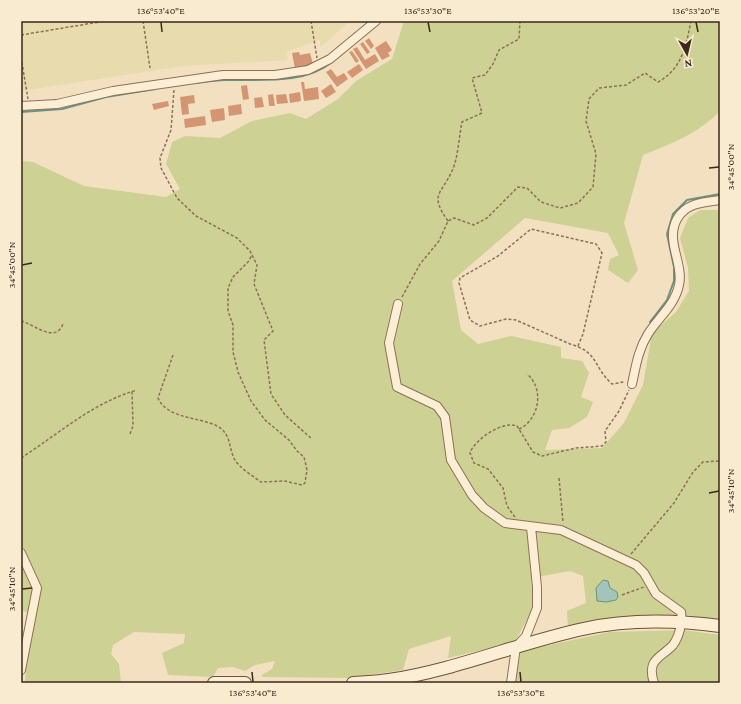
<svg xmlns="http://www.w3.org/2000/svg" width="741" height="704" viewBox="0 0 741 704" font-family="'Crimson Pro',serif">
<rect width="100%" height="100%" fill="#f2e0c0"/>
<path fill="#e8dbad" d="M 21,21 L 350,21 L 321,47 L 319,40 L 286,52 L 288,60 L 183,66 L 21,91 Z"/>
<path fill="#cdd193" d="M 404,21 L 720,21 L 720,111 C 699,133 671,144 643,155 L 624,223 L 638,270 L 628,283 L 608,270 L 610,259 L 619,255 L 608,233 L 525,218 L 452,281 L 461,330 L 478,344 L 511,336 L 561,347 L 561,358 L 582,361 L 589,373 L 581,397 L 593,402 L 587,417 L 569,428 L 552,430 L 545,450 L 602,448 L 624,423 L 643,385 L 652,333 L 676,312 L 689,291 L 688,268 L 680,238 L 688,218 L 700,210 L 720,210 L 720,620 L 686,615 L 628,616 L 568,626 L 567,611 L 586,603 L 583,576 L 570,571 L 531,578 L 534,606 L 515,642 L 448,658 L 451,636 L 409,649 L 403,670 L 349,678 L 262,677 L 262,675 L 272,669 L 275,661 L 255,665 L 245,671 L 233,667 L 218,668 L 213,677 L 168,675 L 162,653 L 184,643 L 185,634 L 134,632 L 113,645 L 111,654 L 119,664 L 121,683 L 25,683 L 26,664 L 36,616 L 21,610 L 21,161 L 33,162 L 84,186 L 166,197 L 180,189 L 166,164 L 172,142 L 185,136 L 220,138 L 252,121 L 290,113 L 306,119 L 338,99 L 356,81 L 392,59 Z
M 683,630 L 720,635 L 720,683 L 515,683 L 521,651 L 610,632 Z"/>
<path fill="#a3c4b8" stroke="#699386" d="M 603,580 L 608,581 L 610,588 L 617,592 L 618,597 L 616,600 L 606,602 L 597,601 L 596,588 Z"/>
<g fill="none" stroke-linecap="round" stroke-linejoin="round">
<path stroke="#699386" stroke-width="2" d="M 195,83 C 205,82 215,80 225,80 C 260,79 304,85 332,62
M 21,112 L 62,109 L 106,97 L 155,89
M 650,322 L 667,300 L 674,281 L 674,267 L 667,234 L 673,214 L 687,200 L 720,194"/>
</g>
<path fill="#d49572" d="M 369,38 L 374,46 L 371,49 L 365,41 Z
M 386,41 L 392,50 L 388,53 L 390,56 L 382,60 L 375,48 Z
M 363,42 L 370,52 L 367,54 L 360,44 Z
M 357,47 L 365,60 L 375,54 L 379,61 L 366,69 L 353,49 Z
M 352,51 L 359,61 L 356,63 L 349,52 Z
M 299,52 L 300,55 L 310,53 L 313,64 L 295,69 L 292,53 Z
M 359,64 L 363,70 L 352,78 L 347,72 Z
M 331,69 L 337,77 L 344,73 L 348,79 L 337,87 L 326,72 Z
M 301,82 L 304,82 L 305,89 L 318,87 L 319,99 L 304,101 Z
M 331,84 L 336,92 L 326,98 L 321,91 Z
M 247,85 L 249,99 L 243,100 L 241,86 Z
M 300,92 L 301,101 L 290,103 L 289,94 Z
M 273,94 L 275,106 L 269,106 L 268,95 Z
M 286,94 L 288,103 L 277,104 L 276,95 Z
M 194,95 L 195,103 L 188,104 L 189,114 L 182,115 L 180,97 Z
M 262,97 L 264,107 L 255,108 L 254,98 Z
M 168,101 L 169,106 L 154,110 L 152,104 Z
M 241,104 L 242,114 L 229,116 L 228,106 Z
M 224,108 L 225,120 L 212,122 L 210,110 Z
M 205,116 L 206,125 L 185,128 L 184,119 Z"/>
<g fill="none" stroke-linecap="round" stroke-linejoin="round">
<g stroke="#8d7056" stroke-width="10">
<path id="street" d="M 21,106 L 57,104 L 113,91 L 223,75 L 275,75 L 308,70 L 330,59 L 376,21
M 398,304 L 389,343 L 397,387 L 437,406 L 445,417 L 451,460 L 472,495 L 484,508 L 505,523 L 561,530 L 636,565 L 644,573 L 656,594 L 681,612 C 683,622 679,637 673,645 C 661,658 646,659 654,683
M 632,384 C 636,366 638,350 648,334 C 658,318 675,305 679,285 C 684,264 665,241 677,219 C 686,203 704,202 720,200
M 21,553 L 37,588 L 21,670
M 511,683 L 516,647 L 526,636 L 537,608 L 537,587 L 531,527"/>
</g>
<g stroke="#6f5139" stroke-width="14">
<path id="secondary" d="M 214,683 L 245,683
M 353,683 C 365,682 377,682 389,680 C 456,670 518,643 583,629 C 628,619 675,620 720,626"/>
</g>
<path stroke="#8d7056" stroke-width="1.5" stroke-dasharray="3 2" stroke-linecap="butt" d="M 143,21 L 150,68
M 311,21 L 317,58
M 21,35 L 105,21
M 21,57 L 28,99
M 174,90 L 171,130 L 160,158 L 161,168 L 177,198 L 196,216 L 237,238 L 250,251 L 257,265 L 254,284 L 273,331 L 264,340 L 271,394 L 285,415 L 312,439
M 448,221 C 429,194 441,195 452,171 C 458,159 459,136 462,122 L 482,113 L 472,78 L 485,75 L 493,64 L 499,50 L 519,39 L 520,21
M 402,297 L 420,264 L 439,241 L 448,221 L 454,218 L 474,225 L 487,218 L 518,187 L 527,188 L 541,202 L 560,208 L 578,203 L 593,187 L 596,154 L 586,121 L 589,99 L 599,88 L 626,85 L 645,73 L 658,82 C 682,69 686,46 691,21
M 21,321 C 34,324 55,344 63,324
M 578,346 L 583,334 L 602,253 L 596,244 L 531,229 L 498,256 L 460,278 L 459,283 L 470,320 L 480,326 L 506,319 L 516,320 L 570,344 C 599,352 593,367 612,384 L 624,382
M 173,355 L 158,398 C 167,419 200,417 217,426 C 232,434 228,448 235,460 C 241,469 253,476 261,482 L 285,481 L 302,485 L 305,483 L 307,470 L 304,457 L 297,451 L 289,440 L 265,420 L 251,401 L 238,372 L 233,352 L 233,325 L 228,311 L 228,288 L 233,277 L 248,262 L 252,255
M 519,429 C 539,420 545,389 527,374
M 130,434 L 133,426 L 132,391
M 21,458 C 60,433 92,403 137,390
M 559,478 L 563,522
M 515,517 L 507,506 L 503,488 L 488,469 L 474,463 L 470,453 C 474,440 503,420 517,426 L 533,452 L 542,456 L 576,448 L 602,446 L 606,442 L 605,431 L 619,411 L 629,390
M 631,554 L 674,503 L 693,472 L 703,462 L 720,461
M 622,595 L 644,587"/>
<use href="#street" stroke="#fceed4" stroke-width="8"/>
<use href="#secondary" stroke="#fceed4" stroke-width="12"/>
</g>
<path fill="none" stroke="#3b291c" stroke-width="1.5" d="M 161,22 L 162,32M 428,22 L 430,32M 696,22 L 698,32M 709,168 L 719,167M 22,265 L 32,263M 709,493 L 719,491M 22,589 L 32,588M 252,672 L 253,682M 520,672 L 521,682"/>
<rect width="741" height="704" fill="none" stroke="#f9ebd0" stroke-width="44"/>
<g transform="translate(687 54) rotate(172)" stroke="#f9ebd0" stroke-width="3" paint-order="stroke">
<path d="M0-3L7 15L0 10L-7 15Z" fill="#3b291c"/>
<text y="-6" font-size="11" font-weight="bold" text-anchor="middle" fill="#3b291c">N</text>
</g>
<rect x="22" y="22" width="697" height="660" fill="none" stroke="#3b291c" stroke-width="1.5"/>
<g font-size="10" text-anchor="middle" fill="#3b291c">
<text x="161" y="14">136°53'40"E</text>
<text x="428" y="14">136°53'30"E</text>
<text x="696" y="14">136°53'20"E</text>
<text transform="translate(730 167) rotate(-90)" y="4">34°45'00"N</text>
<text transform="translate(11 265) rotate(-90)" y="4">34°45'00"N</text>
<text transform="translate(730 491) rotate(-90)" y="4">34°45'10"N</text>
<text transform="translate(11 589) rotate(-90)" y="4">34°45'10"N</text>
<text x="253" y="696">136°53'40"E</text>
<text x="521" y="696">136°53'30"E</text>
</g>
</svg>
